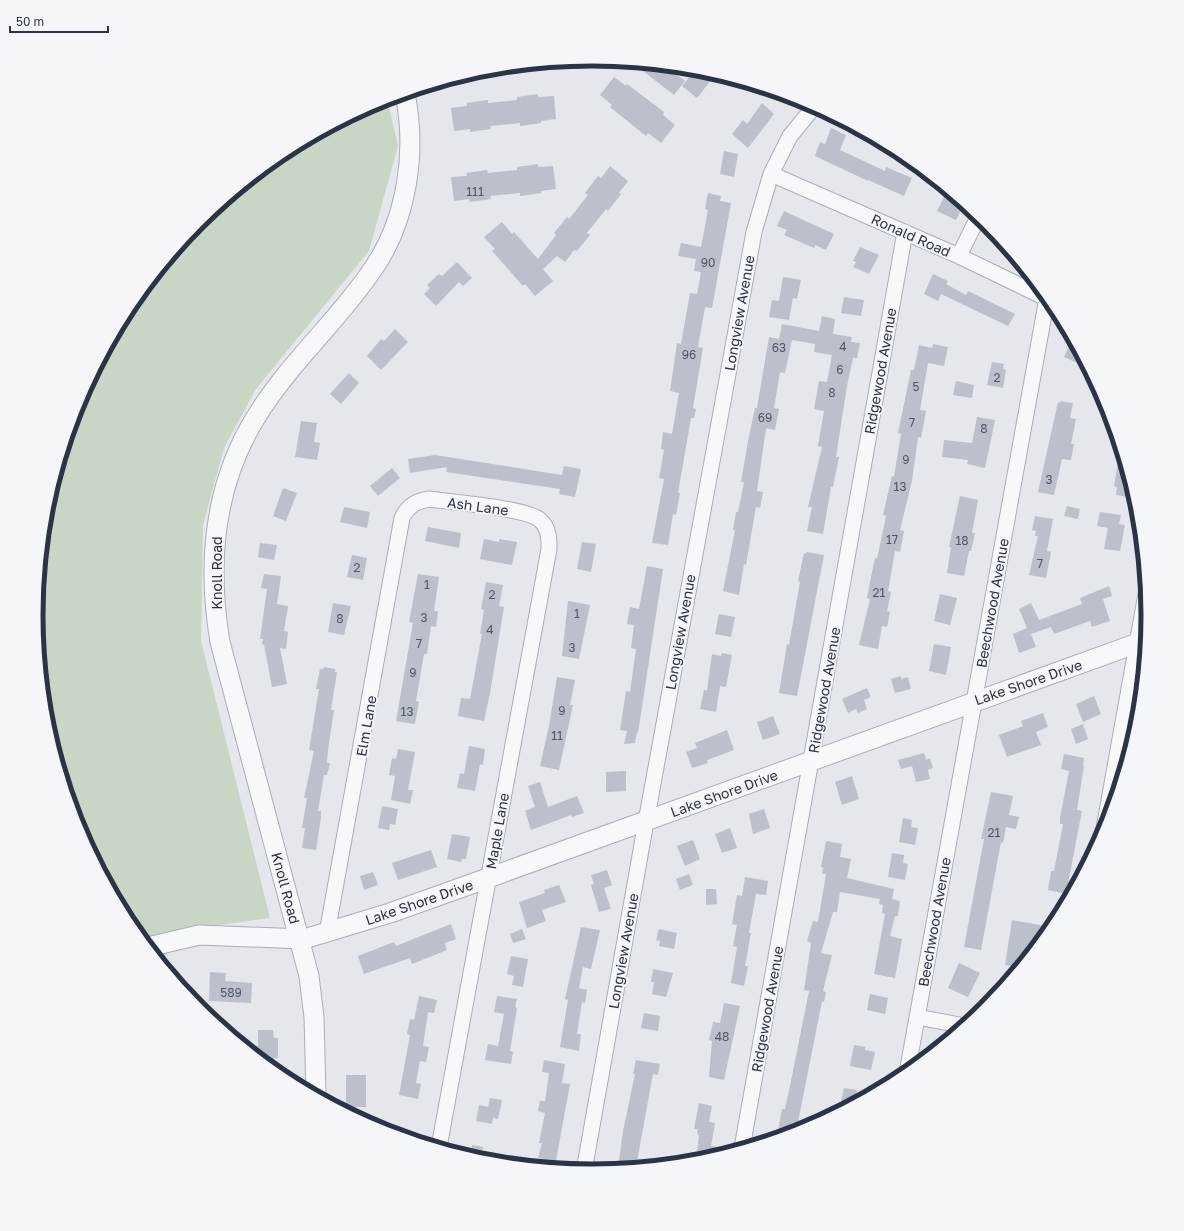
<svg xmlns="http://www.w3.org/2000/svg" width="1184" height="1231" viewBox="0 0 1184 1231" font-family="'Golos Text',sans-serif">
<rect width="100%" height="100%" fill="#e4e7ec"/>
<path fill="#c9d6c5" d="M 387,99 L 398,146 L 369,251 L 256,389 L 224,448 L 203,525 L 201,641 L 270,918 L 199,928 L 159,961 L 130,924 L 78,828 L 47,724 L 36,615 L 47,507 L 78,403 L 130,306 L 199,222 L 283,153 L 379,102 Z"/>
<path fill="#bbc0ca" d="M 634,64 L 667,67 L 685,81 L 674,95 Z
M 695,70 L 715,75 L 697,98 L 682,86 Z
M 614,77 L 626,86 L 627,84 L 664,112 L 663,115 L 675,125 L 661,143 L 648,133 L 646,136 L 610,107 L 612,105 L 600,95 Z
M 538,94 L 538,97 L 554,96 L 556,119 L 541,121 L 541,123 L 520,126 L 520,123 L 490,126 L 491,129 L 470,132 L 470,129 L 454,131 L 451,108 L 467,106 L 467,103 L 488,100 L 488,103 L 517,100 L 517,97 Z
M 762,103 L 774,114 L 748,148 L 732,134 L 743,120 L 747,124 Z
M 831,128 L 846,135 L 840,150 L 885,171 L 886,167 L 912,178 L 904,196 L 868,180 L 868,181 L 815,156 L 820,142 L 825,144 Z
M 724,151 L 738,154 L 734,177 L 720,174 Z
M 538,164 L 538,167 L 553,166 L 556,189 L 541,191 L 541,193 L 520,196 L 520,193 L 490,196 L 491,199 L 470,202 L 469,199 L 454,201 L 451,177 L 467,176 L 466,173 L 487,170 L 488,173 L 517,170 L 517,167 Z
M 610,166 L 628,181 L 619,193 L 621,194 L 608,211 L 606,209 L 587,233 L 590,235 L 577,251 L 574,250 L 565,262 L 557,256 L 543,269 L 553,281 L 535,296 L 525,284 L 523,286 L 509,270 L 492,251 L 495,249 L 484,237 L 502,222 L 512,234 L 514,232 L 538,259 L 556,235 L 554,233 L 567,217 L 569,219 L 588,195 L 585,193 L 598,176 L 601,178 Z
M 708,193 L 721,196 L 720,201 L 731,203 L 712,308 L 705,307 L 698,347 L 703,348 L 693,408 L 696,409 L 694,418 L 691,418 L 678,493 L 680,493 L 676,515 L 673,514 L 668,545 L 652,543 L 664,479 L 659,478 L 664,450 L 661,449 L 663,432 L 672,434 L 679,393 L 670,391 L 677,343 L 681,344 L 690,293 L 697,294 L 701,272 L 694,271 L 696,259 L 678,256 L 681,243 L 701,247 L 708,210 L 705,209 Z
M 944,197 L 963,206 L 956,220 L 937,211 Z
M 784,211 L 834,234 L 826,250 L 815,245 L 814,248 L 784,235 L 787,230 L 777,226 Z
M 860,247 L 879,255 L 869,274 L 853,267 L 856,262 L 853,261 Z
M 457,262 L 472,278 L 463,286 L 459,282 L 436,306 L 424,294 L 430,288 L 427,285 L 439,274 L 442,276 Z
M 933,274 L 948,281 L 946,284 L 966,295 L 968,291 L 1015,314 L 1008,326 L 941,294 L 938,301 L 924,294 Z
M 783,277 L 801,280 L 797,299 L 793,298 L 789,320 L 769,317 L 772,300 L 779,301 Z
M 844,297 L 864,300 L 861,316 L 841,313 Z
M 822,316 L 835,319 L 833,334 L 852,337 L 851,342 L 860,343 L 857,358 L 853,358 L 847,386 L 836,457 L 839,457 L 833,487 L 831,487 L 823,534 L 807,531 L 812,507 L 808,507 L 822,447 L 818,446 L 824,411 L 814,409 L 819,381 L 827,382 L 832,355 L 814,352 L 815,344 L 792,340 L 785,373 L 780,372 L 774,408 L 779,409 L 775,430 L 766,428 L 757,491 L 763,492 L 760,508 L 756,507 L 746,565 L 744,564 L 739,595 L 723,591 L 735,530 L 733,530 L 736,512 L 738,512 L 744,482 L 741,482 L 748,441 L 755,408 L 757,408 L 769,337 L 779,339 L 782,324 L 819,331 Z
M 395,329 L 408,342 L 381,370 L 367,356 L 381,339 L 384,341 Z
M 1072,340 L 1075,346 L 1086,367 L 1064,357 Z
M 933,344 L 948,347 L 944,366 L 928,363 L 920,410 L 926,411 L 921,438 L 918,437 L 912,481 L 900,530 L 904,531 L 900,552 L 895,551 L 888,591 L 891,592 L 887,611 L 890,612 L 887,627 L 882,626 L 878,649 L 859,645 L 870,599 L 867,598 L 870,582 L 875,558 L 877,559 L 886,516 L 883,515 L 892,476 L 894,477 L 901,434 L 898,433 L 911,370 L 914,370 L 919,345 L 932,348 Z
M 992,362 L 1004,364 L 1003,369 L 1006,370 L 1003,388 L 987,385 Z
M 349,373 L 359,383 L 341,404 L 330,394 Z
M 956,381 L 974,385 L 972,398 L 953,395 Z
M 1061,401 L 1073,403 L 1070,418 L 1076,419 L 1071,444 L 1074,444 L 1071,460 L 1062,459 L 1054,495 L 1038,492 L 1058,402 L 1060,403 Z
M 977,417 L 995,420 L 985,468 L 967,464 L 968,460 L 942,457 L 944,440 L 972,443 Z
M 301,421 L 317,423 L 314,442 L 320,443 L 317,460 L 295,457 Z
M 1120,450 L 1131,487 L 1129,497 L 1116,495 L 1117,487 L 1114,486 Z
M 435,455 L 562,475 L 564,466 L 581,469 L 575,497 L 559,494 L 560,489 L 446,472 L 447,467 L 410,473 L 408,459 Z
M 392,468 L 400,478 L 378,496 L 370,486 Z
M 283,488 L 297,493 L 286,521 L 273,516 Z
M 960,496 L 978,500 L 972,533 L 975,533 L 971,551 L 969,551 L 964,576 L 947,573 L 951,547 L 949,547 Z
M 1067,506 L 1080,509 L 1078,519 L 1064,516 Z
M 344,507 L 370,512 L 367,528 L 340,522 Z
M 1100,512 L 1121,515 L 1119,524 L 1125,525 L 1120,551 L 1104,549 L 1108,528 L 1097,526 Z
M 1035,516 L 1053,519 L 1047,551 L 1051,552 L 1046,578 L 1029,575 L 1038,536 L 1035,536 L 1036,531 L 1032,530 Z
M 428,527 L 461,533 L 459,548 L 425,541 Z
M 484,539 L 499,542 L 499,539 L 517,542 L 512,565 L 480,559 Z
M 582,542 L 596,544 L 591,572 L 577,569 Z
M 260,543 L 277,545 L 274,560 L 258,557 Z
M 807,552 L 824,555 L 797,696 L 779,693 L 787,644 L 789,645 L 800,582 L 798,581 L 804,553 L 806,554 Z
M 352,555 L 367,558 L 363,580 L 347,577 Z
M 647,566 L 663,569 L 638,733 L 637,732 L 635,743 L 624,744 L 627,731 L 620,730 L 626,691 L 630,692 L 636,649 L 631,648 L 634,625 L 627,624 L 630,607 L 639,609 Z
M 264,574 L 281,576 L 277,604 L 288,606 L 284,631 L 288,632 L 286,649 L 280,648 L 287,684 L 272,687 L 264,645 L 262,644 L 263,639 L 260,639 L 267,589 L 261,588 Z
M 418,574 L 439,577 L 434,611 L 438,611 L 436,627 L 431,626 L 427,654 L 424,654 L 416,701 L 419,702 L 415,724 L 396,721 L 413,623 L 409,622 Z
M 486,582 L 503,585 L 499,606 L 504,607 L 490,693 L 484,721 L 458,716 L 461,698 L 470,699 L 482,634 L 480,634 L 484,610 L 481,609 Z
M 1109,586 L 1112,596 L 1103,599 L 1110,621 L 1092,627 L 1090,621 L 1054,634 L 1051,627 L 1031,634 L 1036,647 L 1019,653 L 1013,634 L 1027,628 L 1019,609 L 1031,603 L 1039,620 L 1082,604 L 1080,598 Z
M 940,594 L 957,598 L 950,625 L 934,621 Z
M 568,601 L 590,605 L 579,659 L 562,656 Z
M 333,603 L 351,606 L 344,635 L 328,632 Z
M 719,614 L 735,617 L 731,637 L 715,634 Z
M 934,644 L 951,647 L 946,675 L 929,671 Z
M 722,653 L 732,655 L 726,687 L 720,686 L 716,712 L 700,709 L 704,690 L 707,690 L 712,654 L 721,656 Z
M 324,667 L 335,669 L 335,672 L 337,672 L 331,710 L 334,710 L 328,750 L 327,763 L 330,763 L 327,775 L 324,775 L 318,811 L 321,811 L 321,817 L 316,850 L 302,848 L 305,828 L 302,828 L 307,798 L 304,798 L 314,751 L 309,750 L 319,689 L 316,689 L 320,669 L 323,669 Z
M 901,676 L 901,679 L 908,677 L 911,689 L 895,693 L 891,679 Z
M 557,677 L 575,680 L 570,705 L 573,705 L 559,770 L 540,766 L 549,726 Z
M 867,688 L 871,697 L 864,700 L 867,709 L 858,713 L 856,709 L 848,713 L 842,699 Z
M 1094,696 L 1101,714 L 1083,722 L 1076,704 Z
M 1043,713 L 1048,727 L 1036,732 L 1041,745 L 1007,757 L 999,735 L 1023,726 L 1021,721 Z
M 773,716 L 780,734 L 763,740 L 757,722 Z
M 1083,724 L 1088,739 L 1076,744 L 1071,729 Z
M 727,730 L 734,750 L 707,760 L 708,763 L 692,768 L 686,752 L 697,748 L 695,743 Z
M 469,746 L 485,749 L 483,765 L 480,764 L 475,791 L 457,788 L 460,773 L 464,774 Z
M 398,749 L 415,752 L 408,790 L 413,790 L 410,804 L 391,800 L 395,776 L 389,775 L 392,758 L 396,759 Z
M 924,753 L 926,760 L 930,758 L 933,768 L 928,770 L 930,779 L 916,782 L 912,766 L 901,769 L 898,760 Z
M 1064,754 L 1084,758 L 1083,766 L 1084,766 L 1077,810 L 1082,811 L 1066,894 L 1048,890 L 1051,871 L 1054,871 L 1063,824 L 1060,824 L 1060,818 L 1069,771 L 1061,769 Z
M 626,771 L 626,791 L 606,792 L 606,772 Z
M 852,776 L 859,799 L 842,805 L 835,782 Z
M 540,782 L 548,807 L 577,796 L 584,813 L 572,817 L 571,815 L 531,830 L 525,811 L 535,807 L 528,786 Z
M 991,792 L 1013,796 L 1009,815 L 1019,817 L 1016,829 L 1006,827 L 1003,843 L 1001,842 L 981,950 L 964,947 L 984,839 L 981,839 Z
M 382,806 L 398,809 L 395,825 L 390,824 L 389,830 L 378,828 Z
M 764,809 L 770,828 L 753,834 L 749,814 Z
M 903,818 L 912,820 L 911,827 L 918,828 L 915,845 L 899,842 Z
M 730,828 L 737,848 L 722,853 L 715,834 Z
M 452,834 L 470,837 L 466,859 L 462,859 L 461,862 L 447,859 Z
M 693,840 L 700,859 L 685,866 L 677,846 Z
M 826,841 L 842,844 L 840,857 L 851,859 L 847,878 L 894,889 L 892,899 L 900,901 L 898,916 L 895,916 L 890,936 L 902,939 L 895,978 L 874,974 L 885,914 L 882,913 L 883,905 L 879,904 L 880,899 L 840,892 L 837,912 L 833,912 L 821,953 L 832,955 L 823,991 L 826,992 L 824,1002 L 822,1001 L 796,1132 L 783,1136 L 777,1135 L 782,1109 L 785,1109 L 790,1086 L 809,991 L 804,990 L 811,943 L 807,941 L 813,921 L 818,922 L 826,874 L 822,874 L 823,867 L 821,867 Z
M 431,850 L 437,867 L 398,880 L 392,863 Z
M 892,853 L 904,855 L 903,863 L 908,864 L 905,880 L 888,877 Z
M 607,870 L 612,885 L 604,888 L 611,909 L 599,912 L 591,885 L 594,884 L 591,875 Z
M 373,872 L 378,885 L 364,890 L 360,876 Z
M 689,874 L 693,885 L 680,890 L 676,879 Z
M 745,877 L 768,881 L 766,895 L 756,894 L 749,933 L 751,933 L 745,966 L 748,966 L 744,986 L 731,983 L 737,947 L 733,946 L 737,925 L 732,924 L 737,895 L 742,896 Z
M 559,885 L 566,902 L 542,910 L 546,921 L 527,928 L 519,902 L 545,893 L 544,890 Z
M 706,889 L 716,889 L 717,904 L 706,905 Z
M 1012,920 L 1052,927 L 1019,967 L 1005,965 Z
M 451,924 L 456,939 L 445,943 L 447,950 L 412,964 L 410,958 L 364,974 L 358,956 L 394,942 L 396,946 Z
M 581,927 L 600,930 L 591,969 L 583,967 L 579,988 L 587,990 L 585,1003 L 582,1002 L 577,1034 L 581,1034 L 579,1051 L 560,1047 L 568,1000 L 565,999 Z
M 522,929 L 526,939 L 513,943 L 510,934 Z
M 659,929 L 677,933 L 674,949 L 659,946 L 660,941 L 656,940 Z
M 511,956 L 528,959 L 523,987 L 512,985 L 514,976 L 507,974 Z
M 959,963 L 980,973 L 968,997 L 948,988 Z
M 653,969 L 673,973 L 666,997 L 652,994 L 654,982 L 651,982 Z
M 210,972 L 226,973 L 225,981 L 252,983 L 251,1003 L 209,1001 Z
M 870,994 L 888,998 L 885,1014 L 867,1010 Z
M 419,996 L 437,1000 L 434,1013 L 428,1012 L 423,1046 L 429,1047 L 426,1062 L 420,1061 L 416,1083 L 421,1084 L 418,1099 L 399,1095 L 410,1035 L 407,1034 L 410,1019 L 414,1020 Z
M 497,996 L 517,999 L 515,1007 L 517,1008 L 510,1051 L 513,1052 L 511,1064 L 485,1060 L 488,1044 L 498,1046 L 504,1014 L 494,1012 Z
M 724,1003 L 740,1006 L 724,1080 L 709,1077 L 712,1041 L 709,1040 L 713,1022 L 720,1023 Z
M 644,1013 L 660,1016 L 658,1031 L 641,1028 Z
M 258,1030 L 273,1030 L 274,1038 L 278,1038 L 278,1058 L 274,1058 L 274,1071 L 256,1055 L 255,1046 L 258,1046 Z
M 854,1045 L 865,1047 L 865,1050 L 875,1052 L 871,1070 L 850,1066 Z
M 544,1060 L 565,1064 L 562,1083 L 570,1084 L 555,1166 L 543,1164 L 544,1159 L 538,1158 L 542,1143 L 539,1143 L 545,1113 L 538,1111 L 540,1101 L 545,1101 L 549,1073 L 542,1072 Z
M 636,1060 L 660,1064 L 658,1075 L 653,1074 L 636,1167 L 618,1169 L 623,1131 L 635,1074 L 633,1074 Z
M 346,1075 L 366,1075 L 366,1107 L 346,1107 Z
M 844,1088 L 857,1090 L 855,1102 L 841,1101 Z
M 490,1098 L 502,1100 L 498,1119 L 493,1118 L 492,1124 L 476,1121 L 479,1105 L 488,1107 Z
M 699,1103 L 712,1106 L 709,1122 L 715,1123 L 711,1146 L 717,1147 L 715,1156 L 696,1161 L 699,1135 L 697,1134 L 698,1129 L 694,1129 Z
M 472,1145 L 483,1147 L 480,1160 L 470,1157 Z"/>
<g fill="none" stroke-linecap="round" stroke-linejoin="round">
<g stroke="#a9aeb7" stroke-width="17">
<path id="minor" d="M 771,174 L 959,256 L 1048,299
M 959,256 L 978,217
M 1103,834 L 1146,594
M 327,933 L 402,518 C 408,506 416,501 429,499 C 450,502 527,508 540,520 C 549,528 549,538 549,549 L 439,1147
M 917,1017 L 965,1026
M 907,1073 L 1047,298
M 742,1148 L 905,232
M 584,1171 L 646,822 L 754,232 L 771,174 L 790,136 L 814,107"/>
</g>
<g stroke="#a9aeb7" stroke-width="21">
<path id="tertiary" d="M 148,947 L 199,935 L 304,939 L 390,913 L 488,878 L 1146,640
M 316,1095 L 314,1017 L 309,976 L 220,642 C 207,564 214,485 256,417 C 289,363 338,321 373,269 C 407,220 417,152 405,94"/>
</g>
<use href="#minor" stroke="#f7f8fa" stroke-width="15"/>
<use href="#tertiary" stroke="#f7f8fa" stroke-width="19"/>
</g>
<g text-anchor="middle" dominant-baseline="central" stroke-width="4" stroke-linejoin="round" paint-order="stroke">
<g font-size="12" fill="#4f5766">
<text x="475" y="191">111</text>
<text x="708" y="262">90</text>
<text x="843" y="346">4</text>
<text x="779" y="347">63</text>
<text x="689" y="354">96</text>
<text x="840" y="369">6</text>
<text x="997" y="377">2</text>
<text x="916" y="386">5</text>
<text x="832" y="392">8</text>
<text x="765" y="417">69</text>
<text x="912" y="422">7</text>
<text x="984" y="428">8</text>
<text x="906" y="459">9</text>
<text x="1049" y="479">3</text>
<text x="900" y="486">13</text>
<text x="892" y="539">17</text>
<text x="962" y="540">18</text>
<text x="1040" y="563">7</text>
<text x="357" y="567">2</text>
<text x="427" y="584">1</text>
<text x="879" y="592">21</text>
<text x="492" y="594">2</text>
<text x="577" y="613">1</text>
<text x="424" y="617">3</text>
<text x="340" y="618">8</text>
<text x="490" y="629">4</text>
<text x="419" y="643">7</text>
<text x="572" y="647">3</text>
<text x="413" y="672">9</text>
<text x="562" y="710">9</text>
<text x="407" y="711">13</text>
<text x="557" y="735">11</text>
<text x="994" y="832">21</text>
<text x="231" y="992">589</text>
<text x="722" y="1036">48</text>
</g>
<g font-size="14" fill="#2b3445" stroke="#f4f6f9">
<text transform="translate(911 235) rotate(24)">Ronald Road</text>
<text transform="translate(739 313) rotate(-80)">Longview Avenue</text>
<text transform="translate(880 371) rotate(-80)">Ridgewood Avenue</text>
<text transform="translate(478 506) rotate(8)">Ash Lane</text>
<text transform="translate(216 573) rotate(-90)">Knoll Road</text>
<text transform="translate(992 603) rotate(-80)">Beechwood Avenue</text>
<text transform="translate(680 632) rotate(-80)">Longview Avenue</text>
<text transform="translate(1028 682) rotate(-19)">Lake Shore Drive</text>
<text transform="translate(824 690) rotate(-80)">Ridgewood Avenue</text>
<text transform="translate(366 726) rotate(-80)">Elm Lane</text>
<text transform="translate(724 793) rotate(-20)">Lake Shore Drive</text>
<text transform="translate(497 831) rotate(-80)">Maple Lane</text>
<text transform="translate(286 888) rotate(75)">Knoll Road</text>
<text transform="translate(419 902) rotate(-19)">Lake Shore Drive</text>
<text transform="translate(934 922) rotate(-80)">Beechwood Avenue</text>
<text transform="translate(623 951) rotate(-80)">Longview Avenue</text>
<text transform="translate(767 1009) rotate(-80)">Ridgewood Avenue</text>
</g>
</g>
<path d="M0 0H1184V1231H0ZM43 615a549 549 0 1 1 1098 0a549 549 0 1 1-1098 0Z" fill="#f4f6f9" fill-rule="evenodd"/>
<path fill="none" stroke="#2b3445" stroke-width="5" d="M43 615a549 549 0 1 1 1098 0a549 549 0 1 1-1098 0Z"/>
<path d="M10 26v6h98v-6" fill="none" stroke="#2b3445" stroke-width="2"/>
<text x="16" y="26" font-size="12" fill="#2b3445" stroke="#f4f6f9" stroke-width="3" paint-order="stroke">50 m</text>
</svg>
